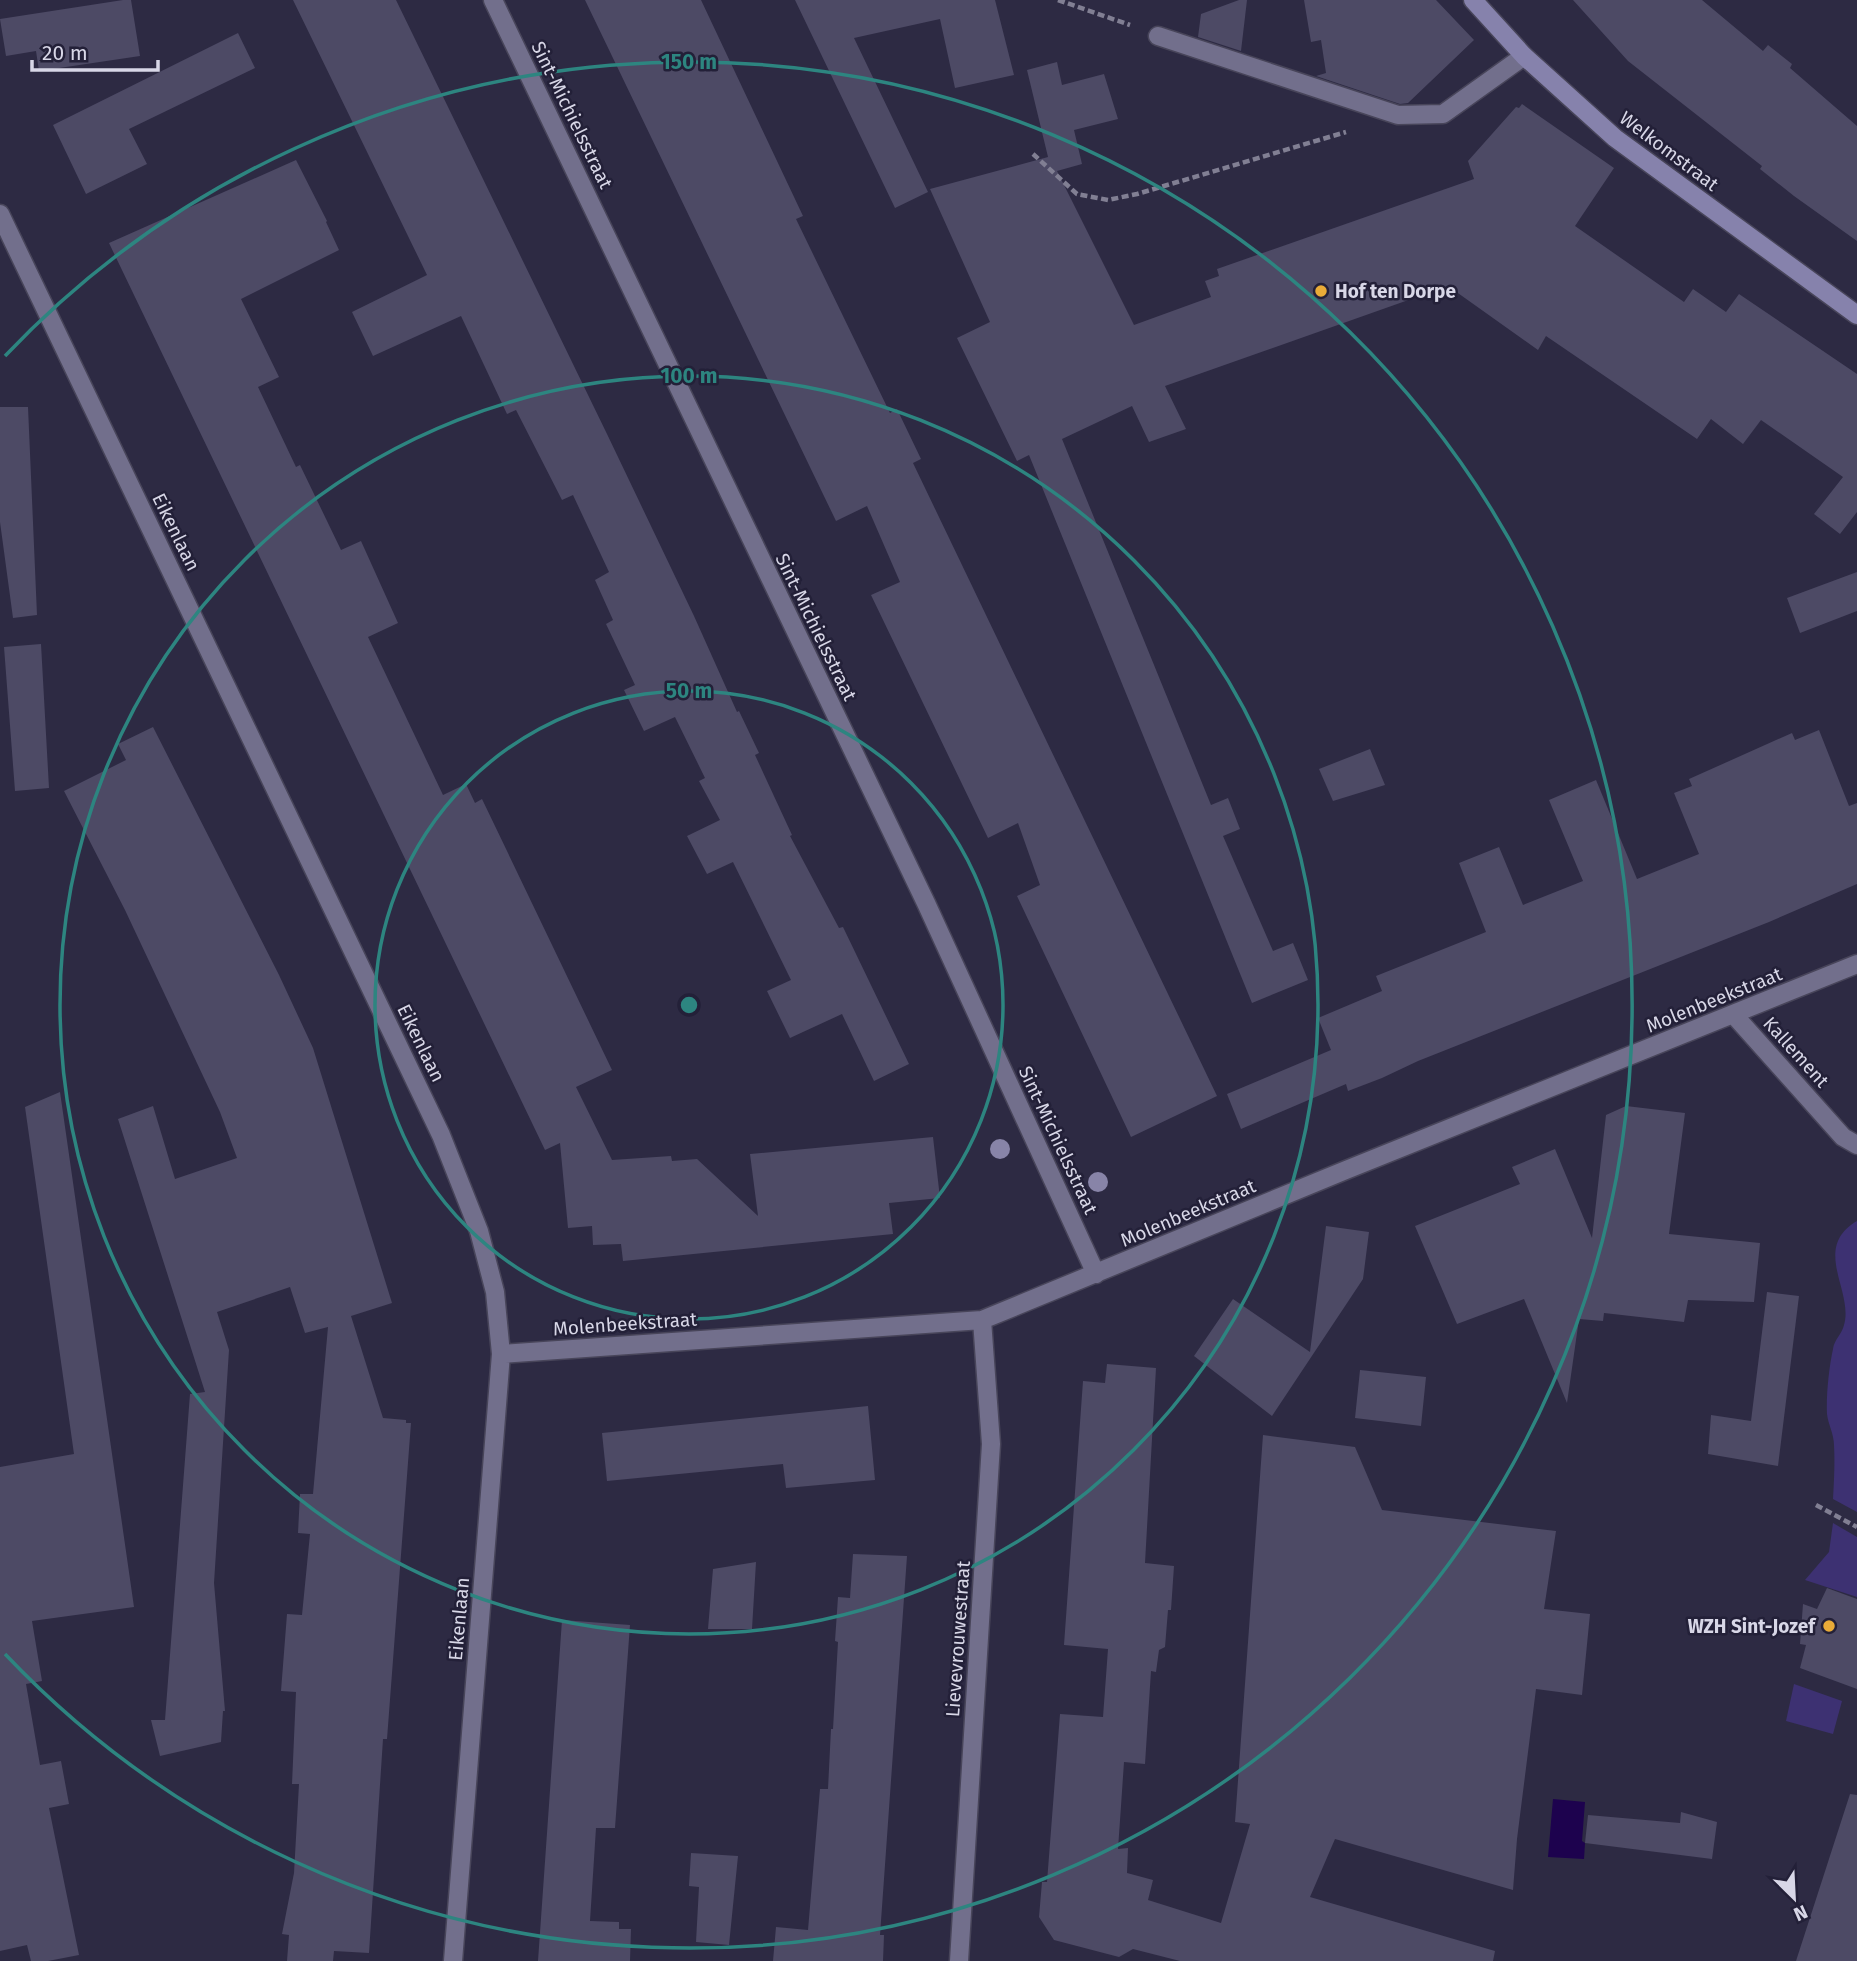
<svg xmlns="http://www.w3.org/2000/svg" width="1857" height="1961" viewBox="0 0 1857 1961" font-family="'Fira Sans',sans-serif">
<rect width="100%" height="100%" fill="#2d2a43"/>
<path fill="#3d3172" d="M 1857,1221 L 1857,1512 L 1833,1499 C 1834,1481 1835,1463 1834,1445 C 1834,1434 1828,1424 1827,1414 C 1826,1396 1829,1367 1833,1349 C 1834,1340 1842,1334 1844,1325 C 1854,1291 1811,1248 1857,1221 Z
M 1833,1523 L 1857,1537 L 1857,1597 L 1805,1580 L 1829,1552 Z
M 1794,1684 L 1842,1701 L 1833,1734 L 1786,1721 Z"/>
<path fill="#1d024e" d="M 1553,1799 L 1585,1802 L 1582,1841 L 1585,1843 L 1584,1859 L 1548,1857 Z"/>
<path fill="#4d4a65" d="M 123,0 L 131,0 L 140,56 L 39,71 L 36,51 L 6,56 L 0,19 Z
M 293,0 L 396,0 L 607,434 L 694,616 L 737,712 L 739,711 L 759,753 L 755,755 L 792,835 L 790,836 L 839,928 L 843,927 L 909,1064 L 874,1081 L 842,1014 L 790,1038 L 767,991 L 791,980 L 733,862 L 707,874 L 687,836 L 720,820 L 699,781 L 705,778 L 675,717 L 644,731 L 624,690 L 635,685 L 606,624 L 613,620 L 595,580 L 609,572 L 573,495 L 562,500 L 516,410 L 507,414 L 461,316 L 373,356 L 352,312 L 427,275 Z
M 585,0 L 701,0 L 803,216 L 796,219 L 890,413 L 897,409 L 921,459 L 913,463 L 1217,1096 L 1131,1137 L 1017,896 L 1040,885 L 1018,823 L 988,838 L 871,595 L 900,582 L 867,506 L 836,521 Z
M 795,0 L 995,0 L 1014,75 L 955,88 L 940,19 L 854,38 L 928,192 L 895,208 Z
M 1239,0 L 1247,0 L 1241,51 L 1198,37 L 1201,14 Z
M 1304,0 L 1436,0 L 1474,40 L 1408,103 L 1400,104 L 1316,76 L 1326,73 L 1321,40 L 1311,42 Z
M 1573,0 L 1702,0 L 1763,51 L 1768,45 L 1792,64 L 1790,68 L 1857,126 L 1857,241 L 1794,196 L 1760,169 L 1762,166 L 1628,61 Z
M 238,33 L 255,68 L 129,129 L 147,164 L 86,194 L 53,125 Z
M 1057,62 L 1062,85 L 1104,74 L 1118,119 L 1074,130 L 1082,164 L 1057,171 L 1134,325 L 1211,297 L 1205,281 L 1219,276 L 1217,269 L 1474,179 L 1468,161 L 1516,107 L 1519,108 L 1522,104 L 1614,168 L 1575,226 L 1684,302 L 1693,289 L 1726,312 L 1739,294 L 1857,374 L 1857,512 L 1840,534 L 1814,514 L 1843,477 L 1761,420 L 1743,444 L 1711,419 L 1697,439 L 1546,336 L 1538,350 L 1448,286 L 1165,386 L 1186,429 L 1149,442 L 1132,406 L 1062,439 L 1211,805 L 1228,798 L 1240,829 L 1223,836 L 1273,951 L 1293,943 L 1308,980 L 1252,1003 L 1029,455 L 1017,461 L 957,338 L 990,322 L 930,189 L 1048,157 L 1027,70 Z
M 296,160 L 327,221 L 326,222 L 339,250 L 241,299 L 279,377 L 258,387 L 296,467 L 300,465 L 341,550 L 361,541 L 398,623 L 368,637 L 443,795 L 466,784 L 475,803 L 482,799 L 612,1070 L 576,1087 L 612,1160 L 671,1156 L 672,1161 L 697,1159 L 758,1216 L 750,1154 L 933,1137 L 940,1198 L 889,1203 L 893,1234 L 623,1261 L 621,1244 L 593,1245 L 592,1226 L 568,1228 L 560,1143 L 545,1150 L 109,243 Z
M 0,407 L 28,407 L 37,615 L 13,618 L 0,522 Z
M 1857,572 L 1857,611 L 1800,633 L 1787,598 Z
M 41,644 L 49,788 L 15,791 L 4,647 Z
M 153,727 L 279,975 L 313,1048 L 392,1303 L 351,1316 L 383,1418 L 406,1420 L 406,1423 L 411,1423 L 387,1739 L 383,1739 L 369,1953 L 334,1951 L 333,1961 L 287,1961 L 289,1935 L 282,1934 L 294,1873 L 299,1784 L 292,1784 L 296,1692 L 281,1691 L 287,1614 L 302,1615 L 310,1534 L 298,1533 L 300,1494 L 313,1494 L 328,1327 L 305,1333 L 290,1287 L 217,1312 L 229,1350 L 214,1583 L 225,1711 L 223,1711 L 221,1742 L 160,1756 L 151,1720 L 165,1720 L 190,1394 L 205,1392 L 118,1119 L 153,1106 L 175,1179 L 237,1158 L 220,1112 L 125,910 L 64,791 L 126,760 L 118,744 Z
M 1819,730 L 1849,806 L 1857,803 L 1857,884 L 1769,922 L 1418,1061 L 1382,1078 L 1348,1091 L 1346,1084 L 1241,1129 L 1227,1094 L 1331,1050 L 1318,1018 L 1382,991 L 1376,976 L 1486,932 L 1459,863 L 1499,847 L 1523,905 L 1583,881 L 1549,800 L 1596,780 L 1637,879 L 1699,854 L 1674,793 L 1692,786 L 1689,779 L 1792,733 L 1795,740 Z
M 1370,749 L 1385,785 L 1333,801 L 1319,769 Z
M 60,1092 L 134,1607 L 32,1621 L 42,1681 L 26,1684 L 40,1765 L 61,1761 L 69,1804 L 49,1808 L 79,1955 L 48,1961 L 31,1961 L 27,1945 L 0,1951 L 0,1467 L 74,1454 L 25,1107 Z
M 1626,1106 L 1685,1113 L 1669,1234 L 1760,1243 L 1754,1302 L 1688,1300 L 1684,1322 L 1604,1313 L 1603,1321 L 1579,1319 L 1567,1403 L 1524,1299 L 1457,1324 L 1415,1226 L 1520,1184 L 1512,1167 L 1555,1149 L 1592,1238 L 1606,1115 Z
M 1326,1226 L 1369,1232 L 1363,1279 L 1272,1416 L 1194,1356 L 1233,1299 L 1310,1352 Z
M 1767,1292 L 1799,1296 L 1778,1466 L 1708,1454 L 1711,1415 L 1751,1421 Z
M 1107,1364 L 1156,1368 L 1145,1563 L 1174,1566 L 1171,1610 L 1168,1610 L 1165,1647 L 1159,1650 L 1156,1672 L 1151,1671 L 1145,1764 L 1124,1762 L 1121,1806 L 1118,1849 L 1128,1848 L 1127,1873 L 1153,1880 L 1148,1900 L 1221,1923 L 1250,1824 L 1235,1822 L 1263,1435 L 1355,1447 L 1382,1510 L 1556,1531 L 1544,1609 L 1590,1614 L 1582,1695 L 1536,1689 L 1517,1839 L 1513,1890 L 1335,1839 L 1310,1897 L 1495,1951 L 1493,1961 L 1180,1961 L 1133,1949 L 1119,1957 L 1054,1940 L 1039,1917 L 1042,1882 L 1047,1882 L 1060,1714 L 1103,1717 L 1108,1649 L 1064,1645 L 1083,1381 L 1105,1383 Z
M 1360,1370 L 1426,1377 L 1421,1426 L 1355,1418 Z
M 868,1406 L 875,1480 L 786,1488 L 783,1464 L 607,1481 L 602,1433 Z
M 853,1554 L 907,1556 L 880,1935 L 884,1935 L 883,1961 L 773,1961 L 776,1927 L 808,1930 L 820,1789 L 828,1789 L 831,1729 L 833,1729 L 838,1642 L 835,1641 L 838,1597 L 850,1598 Z
M 756,1562 L 752,1629 L 708,1629 L 713,1569 Z
M 1827,1588 L 1857,1599 L 1857,1689 L 1800,1668 L 1806,1645 L 1800,1644 L 1803,1604 L 1817,1609 Z
M 562,1620 L 630,1625 L 615,1828 L 596,1828 L 590,1921 L 619,1922 L 619,1929 L 631,1929 L 630,1961 L 538,1961 Z
M 1850,1794 L 1857,1795 L 1857,1961 L 1796,1961 Z
M 1681,1812 L 1717,1822 L 1712,1859 L 1585,1843 L 1588,1815 L 1680,1823 Z
M 691,1853 L 738,1856 L 729,1945 L 696,1942 L 699,1887 L 689,1886 Z"/>
<g fill="none" stroke-linecap="round" stroke-linejoin="round">
<g stroke="#48455a" stroke-width="21">
<path id="street" d="M 493,0 L 926,903 L 1096,1274
M 1158,36 L 1398,115 L 1443,114 L 1524,56
M 0,214 L 441,1135 L 479,1231 L 495,1292 L 501,1354 L 453,1961
M 1734,1015 L 1843,1137 L 1857,1145
M 501,1354 L 982,1320 L 1346,1170 L 1857,964
M 959,1961 L 991,1444 L 982,1320"/>
</g>
<g stroke="#48455a" stroke-width="21">
<path id="secondary" d="M 1473,0 L 1524,56 L 1615,138 L 1857,315"/>
</g>
<path stroke="#817f93" stroke-width="4.5" stroke-dasharray="7 3.5" stroke-linecap="butt" d="M 1058,0 L 1130,25
M 1033,154 L 1077,194 L 1108,200 L 1137,194 L 1346,132
M 1816,1505 L 1857,1527"/>
<use href="#street" stroke="#726f8c" stroke-width="18"/>
<use href="#secondary" stroke="#8682ac" stroke-width="18"/>
</g>
<g fill="#8884a8">
<circle cx="1000" cy="1149" r="10"/>
<circle cx="1098" cy="1182" r="10"/>
</g>
<g fill="none" stroke="#2d8580" stroke-width="3.5">
<circle cx="689" cy="1005" r="314"/>
<circle cx="689" cy="1005" r="629"/>
<path d="M5 356A943 943 0 1 1 5 1654"/>
</g>
<g fill="#e9ab38" stroke="#232038" stroke-width="2.5">
<circle cx="1321" cy="291" r="7"/>
<circle cx="1829" cy="1626" r="7"/>
</g>
<g text-anchor="middle" dominant-baseline="central" stroke-width="5" stroke-linejoin="round" paint-order="stroke">
<g font-size="19" fill="#d8d7e7" stroke="#232038">
<text transform="translate(572 115) rotate(64)">Sint-Michielsstraat</text>
<text transform="translate(1669 151) rotate(37)">Welkomstraat</text>
<text transform="translate(176 532) rotate(64)">Eikenlaan</text>
<text transform="translate(816 627) rotate(64)">Sint-Michielsstraat</text>
<text transform="translate(1714 1000) rotate(-22)">Molenbeekstraat</text>
<text transform="translate(421 1043) rotate(64)">Eikenlaan</text>
<text transform="translate(1796 1052) rotate(48)">Kallement</text>
<text transform="translate(1058 1140) rotate(65)">Sint-Michielsstraat</text>
<text transform="translate(1188 1213) rotate(-23)">Molenbeekstraat</text>
<text transform="translate(625 1324) rotate(-4)">Molenbeekstraat</text>
<text transform="translate(459 1619) rotate(-85)">Eikenlaan</text>
<text transform="translate(958 1639) rotate(-86)">Lievevrouwestraat</text>
</g>
<g font-size="19" font-weight="bold" fill="#d8d7e7" stroke="#232038" text-anchor="start">
<text x="1335" y="291">Hof ten Dorpe</text>
<text x="1815" y="1626" text-anchor="end">WZH Sint-Jozef</text>
</g>
</g>
<circle cx="689" cy="1005" r="10" fill="#2d8580" stroke="#232038" stroke-width="3.5"/>
<g font-size="21" text-anchor="middle" font-weight="bold" fill="#2d8580" stroke="#232038" stroke-width="5" stroke-linejoin="round" paint-order="stroke">
<text x="689" y="69">150 m</text>
<text x="689" y="383">100 m</text>
<text x="689" y="698">50 m</text>
</g>
<g transform="translate(1794 1898) rotate(156)" stroke="#232038" stroke-width="5" paint-order="stroke">
<path d="M0-5L12 26L0 18L-12 26Z" fill="#d8d7e7"/>
<text y="-10" font-size="19" font-weight="bold" text-anchor="middle" fill="#d8d7e7">N</text>
</g>
<path d="M32 60v10h126v-10" fill="none" stroke="#d8d7e7" stroke-width="3.5"/>
<text x="42" y="60" font-size="21" fill="#d8d7e7" stroke="#232038" stroke-width="5" paint-order="stroke">20 m</text>
</svg>
